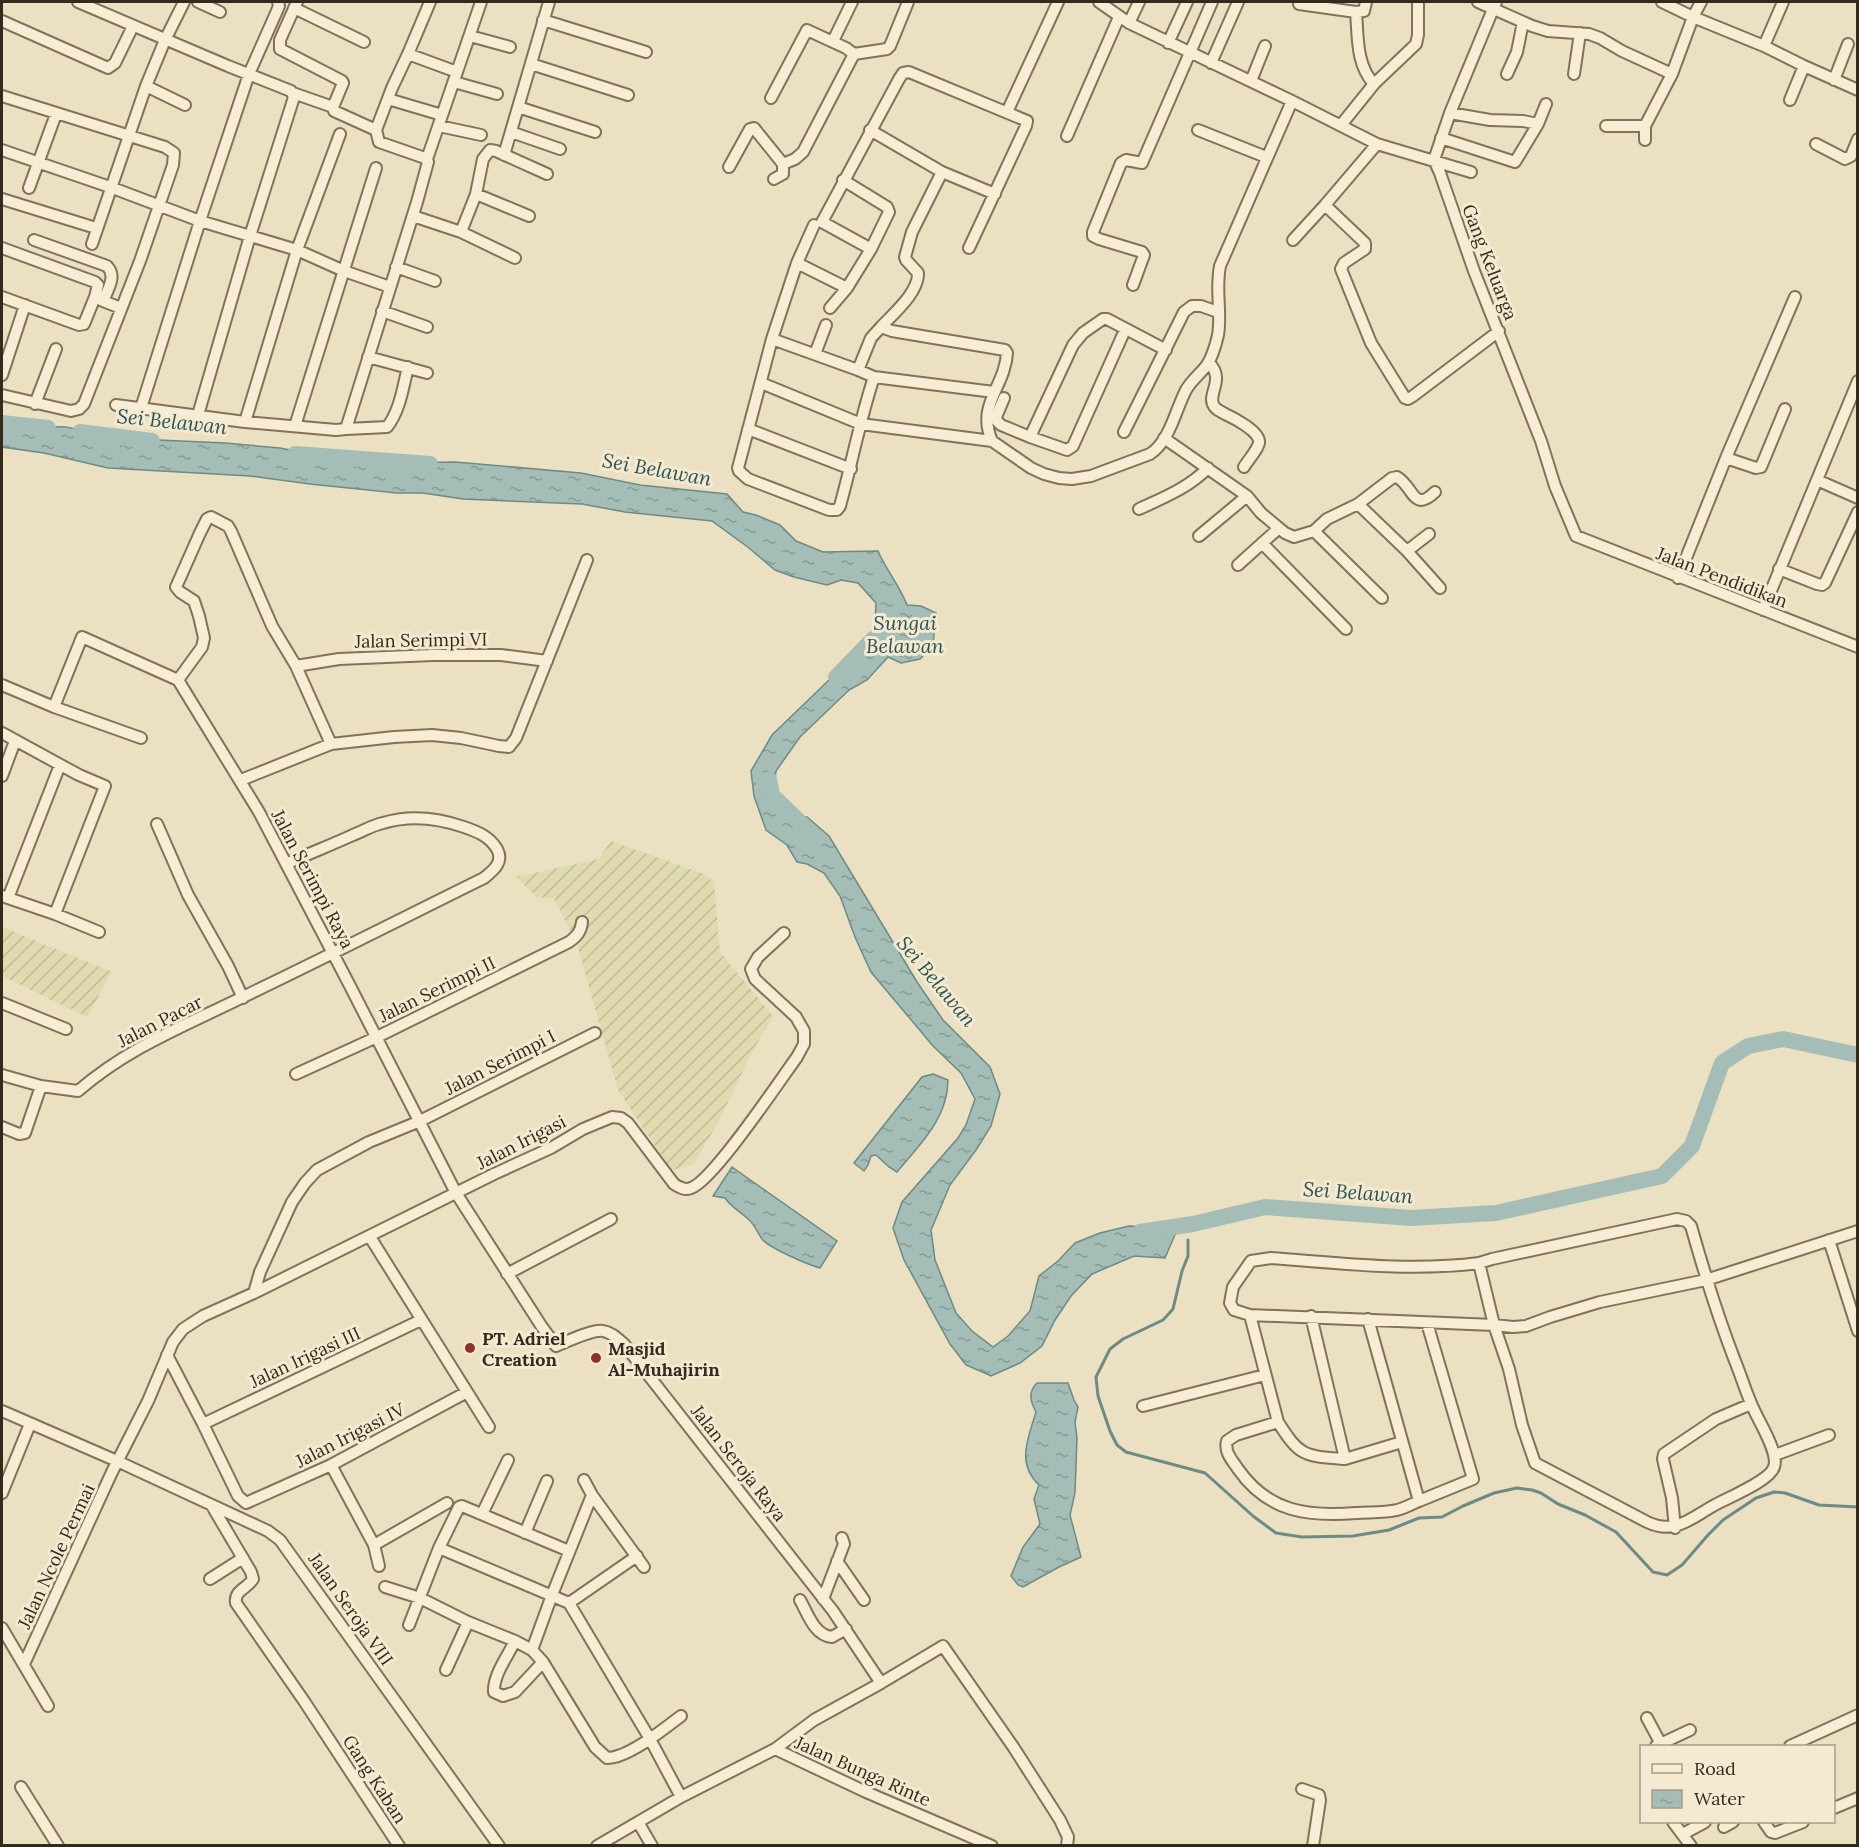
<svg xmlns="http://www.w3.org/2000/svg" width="1859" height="1847" viewBox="0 0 1859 1847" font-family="Lora,serif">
<defs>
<pattern id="farmland-furrows" width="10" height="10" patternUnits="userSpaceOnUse" patternTransform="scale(1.5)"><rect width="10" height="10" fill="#e0daaf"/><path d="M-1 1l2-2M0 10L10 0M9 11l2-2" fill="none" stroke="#c1bb96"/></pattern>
<pattern id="water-ripples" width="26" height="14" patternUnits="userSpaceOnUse" patternTransform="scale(1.5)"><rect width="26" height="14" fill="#a4beb7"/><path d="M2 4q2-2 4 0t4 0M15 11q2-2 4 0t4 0" fill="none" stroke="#869a94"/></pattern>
</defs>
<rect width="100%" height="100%" fill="#ebe0c2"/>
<path fill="url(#farmland-furrows)" d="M 611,841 L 702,873 L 714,882 L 720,952 L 773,1016 L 749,1058 L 718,1123 L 693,1165 L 671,1170 L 618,1090 L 577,944 L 560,910 L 554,899 L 537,897 L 516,877 L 599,859 Z
M 2,927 L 112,972 L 87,1017 L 2,976 Z"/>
<path fill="url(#water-ripples)" stroke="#6c8b84" stroke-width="1.5" d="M 2,423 L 20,426 L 66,427 L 115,438 L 225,443 L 280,448 L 320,456 L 360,461 L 401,463 L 455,462 L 581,473 L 640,485 L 727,494 L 743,512 L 756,515 L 780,525 L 796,541 L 823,552 L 878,551 C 886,570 900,586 907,605 L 921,606 L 936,613 L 933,645 L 920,659 L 901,663 L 888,657 L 867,680 L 849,690 L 800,737 L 776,771 L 773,794 L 789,815 L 807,817 L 829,836 L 917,982 L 943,1020 L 990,1067 L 1000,1094 L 991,1126 L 976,1150 L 950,1185 L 931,1230 L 935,1260 L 956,1313 L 972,1331 L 993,1347 L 1008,1336 L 1030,1311 L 1039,1276 L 1058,1261 L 1075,1243 L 1100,1233 L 1129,1226 L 1177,1230 L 1165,1258 L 1134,1256 L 1092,1274 L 1071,1296 L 1055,1320 L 1042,1346 L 1020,1363 L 991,1376 L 966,1365 L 950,1344 L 904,1260 L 893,1228 L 902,1202 L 958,1138 L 966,1125 L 975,1099 L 961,1073 L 933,1046 L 871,972 L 855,937 L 840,896 L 824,873 L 807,864 L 797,862 L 787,845 L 766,830 L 754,796 L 751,771 L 772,735 L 830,679 L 856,657 L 866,644 L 875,623 L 876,603 L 858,583 L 841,580 L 827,585 L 794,577 L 775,570 L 749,548 L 712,521 L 625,512 L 582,504 L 463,499 L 423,493 L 397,493 L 310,484 L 250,476 L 108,468 L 44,453 L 2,447 Z
M 933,1074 L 948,1080 C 948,1118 920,1144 897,1172 L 889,1167 L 876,1155 L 871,1156 L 868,1165 L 864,1171 L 854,1163 L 922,1077 Z
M 732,1167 L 837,1241 L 820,1268 C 809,1265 769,1248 762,1239 C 757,1232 755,1225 749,1220 C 741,1212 732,1208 725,1198 L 713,1196 Z
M 1037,1383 L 1068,1383 L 1074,1400 L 1078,1407 L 1075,1422 L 1077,1438 L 1075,1493 L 1070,1515 L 1081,1557 L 1059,1567 L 1023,1587 L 1018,1585 L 1011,1576 L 1023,1547 L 1040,1524 L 1034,1499 L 1039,1485 C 1016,1463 1028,1439 1036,1412 C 1030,1401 1028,1392 1037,1383 Z"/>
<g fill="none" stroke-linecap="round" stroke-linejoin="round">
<path stroke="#6c8b84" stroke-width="3" d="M 1188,1240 L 1188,1256 L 1182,1271 L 1173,1309 L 1163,1320 L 1123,1339 L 1110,1349 L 1096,1377 L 1098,1396 L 1110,1431 L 1117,1445 L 1126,1452 L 1205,1473 L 1253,1516 L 1276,1533 L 1302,1537 L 1353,1536 L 1389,1530 L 1419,1518 L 1442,1517 L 1463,1506 L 1494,1493 L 1517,1488 L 1532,1490 L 1541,1493 L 1558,1504 L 1585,1515 L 1616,1532 L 1653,1572 L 1667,1575 L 1682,1565 L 1708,1535 L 1723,1520 L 1756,1498 L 1774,1492 L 1785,1493 L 1819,1505 L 1858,1507"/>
<path stroke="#a4beb7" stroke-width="16" d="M 2,423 L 48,428
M 80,432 L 152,441
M 295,454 L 430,464
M 836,677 L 874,638
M 769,779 L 772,795 L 809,831
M 1140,1232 L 1193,1224 L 1265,1207 L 1411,1218 L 1496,1213 L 1662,1176 L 1692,1146 L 1722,1063 L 1748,1046 L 1783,1039 L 1858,1055"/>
<g stroke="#83715a" stroke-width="14">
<path id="minor" d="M 78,2 L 228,66 L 291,91 L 294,97 L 250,236 L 198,415
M 198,2 L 220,12
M 1099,2 L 1129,23 L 1292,101 L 1377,144 L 1471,172
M 1366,2 L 1364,11 L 1356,12 C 1358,36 1356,65 1374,84
M 1478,2 L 1532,26 L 1548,31 L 1589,34 L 1600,38 L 1622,51 L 1672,74
M 1496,2 L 1450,113 L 1434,160 L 1440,173 L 1474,271 L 1541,441 L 1555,486 L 1576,536 L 1858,647
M 1662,2 L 1693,17 L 1764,46 L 1804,66 L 1858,90
M 1299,4 L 1356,12
M 294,8 L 364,42
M 543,20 L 646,52
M 2,21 L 108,68 L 115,63 L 133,26
M 1129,23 L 1139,2
M 470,36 L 510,47
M 833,41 L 852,2
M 1168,43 L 1187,2
M 1764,46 L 1783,2
M 408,54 L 430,2
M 1211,63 L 1238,2
M 531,64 L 628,95
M 1507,74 L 1517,52 L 1523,22
M 1574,74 L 1580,33
M 1834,80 L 1848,44
M 1251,81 L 1265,46
M 454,82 L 497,94
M 146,86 L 185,105
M 293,93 L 333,107
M 2,96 L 165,147 L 174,153 L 173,165 L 140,261 L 84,404 L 79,409 L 71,411 L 2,395
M 771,98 L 807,30 L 846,48 L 854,54 L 887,49 L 890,46 L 908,2
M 388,99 L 442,115
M 1790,100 L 1804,66
M 518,107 L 595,132
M 1007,112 L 1058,2
M 1450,113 L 1490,120 L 1523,121 L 1538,124
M 1341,125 L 1374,84 L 1416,44 L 1418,35 L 1418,2
M 439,126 L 481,135
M 1606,126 L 1645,126
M 376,130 L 392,88 L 408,54 L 457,72
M 870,130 L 942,172 L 995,194
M 1198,130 L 1266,157
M 511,132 L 560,149
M 1067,136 L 1119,17
M 1441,138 L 1515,162 L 1538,124 L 1546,104
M 1645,140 L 1645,126 L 1672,74 L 1693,17 L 1701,2
M 1816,144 L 1845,159 L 1851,156 L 1858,139
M 2,150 L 110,187 L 200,221 L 297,250 L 344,271 L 390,287
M 504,155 L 549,2
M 427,159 L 481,2
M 783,164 L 795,159 L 803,152 L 854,54
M 729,167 L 750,129 L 754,128 L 783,164 L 783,174 L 774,179
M 29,188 L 56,114
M 476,194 L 529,216
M 2,199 L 96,228
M 1325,205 L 1365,243 L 1365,249 L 1344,263 L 1341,269 L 1371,343 L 1405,398 L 1408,399 L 1413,396 L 1499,331
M 413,216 L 461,232
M 814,225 L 797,263 L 847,288 L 871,249 L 889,212 L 887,207 L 843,180
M 34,240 L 107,266 C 117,276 108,289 103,301 L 121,308
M 1293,240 L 1325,205 L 1377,144
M 92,244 L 146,86 L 165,40 L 184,2
M 2,248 L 95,282 L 98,285 L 95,297
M 871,249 L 822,222 L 899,79 L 903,73 L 909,72 L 1027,121 L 1026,126 L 969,248
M 515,258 L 461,232 L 476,194 L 483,159 L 490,150 L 496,151 L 547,174
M 396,267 L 435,281
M 1133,285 L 1144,255 L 1142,252 L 1099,239 L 1093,236 L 1093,232 L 1121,163 L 1126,160 L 1142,163 L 1212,2
M 2,297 L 79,325 L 84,324 L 95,297 L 103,301
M 830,308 L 847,288
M 382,311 L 427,327
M 881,327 C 894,313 919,292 918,273 L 906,260 L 905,257 L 912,232 L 942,172
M 772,339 L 858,370 L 874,377 C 860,419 852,463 840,506 L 837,510 L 829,510 L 748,479 L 739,471 L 738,468 L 772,339 L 797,263
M 815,354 L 826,325
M 368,357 L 427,373
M 1209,363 C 1226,379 1206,395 1214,406 C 1216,410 1222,412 1225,414 C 1234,418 1261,432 1259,443 C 1257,451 1248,460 1244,467
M 858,370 L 871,338 L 881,327 L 892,331 L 1005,350 L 1007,353 C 1005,387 976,405 992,441
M 2,375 L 25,305
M 874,377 L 994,392
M 761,383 L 861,424 L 992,441 L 1031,468 L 1044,474 L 1059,478 L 1072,479 L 1091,476 L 1150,454 C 1170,441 1175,411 1186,390 C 1191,381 1200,374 1207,365 C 1212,357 1216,344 1218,335 C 1222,312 1215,291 1220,266 L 1292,101
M 1004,398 L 996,417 L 997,421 L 1001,425 L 1030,437 L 1073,345 L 1083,333 L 1103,319 L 1107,319 L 1166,350
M 35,404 L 56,349
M 116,405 L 245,422 L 336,430 L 346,429 L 417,202 L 428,162 L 425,158 L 379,142 L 376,130 L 334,111 L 333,107 L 343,83 L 342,81 L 280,49 L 280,40 L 297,2
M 141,408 L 200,221 L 249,74 L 276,13 L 279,6 L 278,2
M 245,422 L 297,250 L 340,134
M 295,426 L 376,168
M 346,429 L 387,427 C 400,411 403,387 408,367
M 748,429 L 851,469
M 1124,432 L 1184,312 L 1192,306 L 1201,306 L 1218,312
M 1030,437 L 1067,450 L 1073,446 L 1125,330
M 1164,438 L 1247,496 L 1261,513 L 1285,533 L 1294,537 L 1314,531 L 1327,519 L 1358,504 L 1392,478 L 1397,477 C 1414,487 1413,513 1435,492
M 1726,458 L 1756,468 L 1761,467 L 1785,409
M 1817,480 L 1858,498
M 1358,504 L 1407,551 L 1440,588
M 1139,509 C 1165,497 1188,488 1208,468
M 1314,531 L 1382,598
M 1199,536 L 1247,496
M 1262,543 L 1346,629
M 1407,551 L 1429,534
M 1238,565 L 1279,528
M 1779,569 L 1817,584 L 1822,585 L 1825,583 L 1858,512
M 1678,578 L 1726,458 L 1795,297
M 1763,610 L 1858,381
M 296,666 L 339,659 L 433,655 L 501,655 L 547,661
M 178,680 L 202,647 L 204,638 L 199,616 L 194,601 L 180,592 L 176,587 L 200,533 L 207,519 L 211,517 L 228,526 L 231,531 L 272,626 L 296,666 L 331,744
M 2,685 L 54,707 L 82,637 L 178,680 L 259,812 L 349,984 L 456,1193 L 542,1327 L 556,1346 C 566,1342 593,1329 603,1331 C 611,1332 618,1339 624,1344 L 833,1611 L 881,1683 L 814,1720 L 775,1749
M 54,707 L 141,738
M 2,733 L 79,775 L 105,786 L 55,914
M 2,776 L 15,741
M 241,780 L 331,744 L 394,737 L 432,735 L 461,738 L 499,746 L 509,747 L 516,738 L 587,560
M 157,824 L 188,895 L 228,966 L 243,998
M 2,896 L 55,914 L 99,932
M 8,898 L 60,765
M 2,1003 L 66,1029
M 296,1074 L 377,1037 L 569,942 C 577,936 581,932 582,922
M 2,1075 L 41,1086 L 78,1091 C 130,1046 187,1025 247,995 C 326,957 405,917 484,878 C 494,870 504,862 497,849 C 489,836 478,832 464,827 C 438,818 409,815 383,823 C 373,825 363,831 353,835 C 331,845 308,854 286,864
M 2,1127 L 19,1134 L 25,1133 L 41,1086
M 1677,1219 L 1686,1221 L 1691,1226 C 1704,1272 1718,1317 1735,1361 C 1742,1378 1747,1396 1755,1412 C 1761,1425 1779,1454 1774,1467 C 1770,1481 1727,1498 1713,1506 C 1690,1519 1674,1535 1647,1522 L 1535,1463 L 1522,1425 L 1509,1369 L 1494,1325 L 1479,1263 L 1492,1259 Z
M 370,1237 L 489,1427
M 1829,1240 L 1858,1331
M 1479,1263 C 1410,1272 1340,1263 1271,1258 L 1251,1261 L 1233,1287 L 1230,1303 L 1234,1310 L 1250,1315 L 1494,1325 L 1513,1327 L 1526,1326 L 1550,1317 L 1600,1302 L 1706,1280 L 1858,1231
M 507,1274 L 611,1219
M 254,1293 L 260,1272 L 292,1202 L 305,1183 L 317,1170 L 369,1142 L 420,1121 L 595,1033
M 1250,1315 L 1278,1422 L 1236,1435 L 1227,1441 C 1224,1452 1232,1460 1238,1469 C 1268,1512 1308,1517 1356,1513 C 1369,1512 1384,1513 1397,1510 C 1405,1508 1412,1504 1419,1501 L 1368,1319
M 1311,1316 L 1345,1459 L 1402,1442
M 167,1355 L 203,1424 L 238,1496 L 246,1503
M 1143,1406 L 1265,1375
M 2,1411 L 117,1461 L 268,1531 L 280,1540 L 499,1846
M 1278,1422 C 1300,1457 1304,1456 1345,1459
M 203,1424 L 421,1320
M 1775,1455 L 1829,1435
M 331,1465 L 374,1545 L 447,1503
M 584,1480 L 592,1495 L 644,1567
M 2,1493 L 30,1424
M 1419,1501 L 1473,1479 L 1427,1323
M 246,1503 L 331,1465 L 467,1392
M 212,1506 L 251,1572 L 253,1579 C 247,1589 234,1590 236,1603 L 304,1701 L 399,1846
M 482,1514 L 508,1460
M 1675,1528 L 1672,1498 L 1663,1459 L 1664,1454 L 1716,1419 L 1751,1404
M 525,1533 L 547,1481
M 374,1545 L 379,1566
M 439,1548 L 569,1603 L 650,1739 L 681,1797
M 837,1561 L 864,1600
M 210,1579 L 243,1558
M 385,1587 L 420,1598 L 468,1622 L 515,1641 L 532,1650 L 543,1662 L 595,1747 L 607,1758 C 628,1758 664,1729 681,1716
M 823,1599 L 844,1544 L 842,1538
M 800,1600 C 808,1614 814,1635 832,1637 L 846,1629
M 569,1603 L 637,1556
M 409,1625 L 439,1548 L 459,1507 L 462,1506 L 569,1551
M 2,1628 L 48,1706
M 515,1641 C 508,1656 493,1675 494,1692 L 503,1696 L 515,1692 L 543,1662
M 532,1650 L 552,1595 L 592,1495
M 24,1664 L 112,1472 L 148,1401 L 173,1342 L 183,1329 L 203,1316 L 254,1293 L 494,1174 L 551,1148 L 583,1129 L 612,1117 L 621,1118 L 628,1123 L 674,1184 C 679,1187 685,1191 691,1188 C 713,1181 780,1080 797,1057 L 804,1044 L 804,1031 L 796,1017 L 755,979 L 751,969 L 758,957 L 784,933
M 446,1670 L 468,1622
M 881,1683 L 943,1646 L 1014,1748 L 1060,1820 L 1068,1837 L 1067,1846
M 1647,1718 L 1662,1746
M 1656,1746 L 1690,1730
M 1790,1746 L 1858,1715
M 21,1787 L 58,1846
M 1302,1789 L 1319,1795 L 1320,1800 L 1313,1846
M 1834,1808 L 1858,1798
M 638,1822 L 652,1846
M 1673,1822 L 1691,1846
M 1764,1822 L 1771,1832 L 1775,1833 L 1803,1822
M 1724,1827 L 1733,1822
M 1683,1834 L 1705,1822
M 597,1846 L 681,1797 L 775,1749 L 866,1792 L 992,1846"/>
</g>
<use href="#minor" stroke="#f6edd4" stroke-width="10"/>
</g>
<g fill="#8f302e" stroke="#f3ead1" stroke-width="2">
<circle cx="470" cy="1348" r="6"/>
<circle cx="596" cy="1358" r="6"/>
</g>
<g text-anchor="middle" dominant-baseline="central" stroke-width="6" stroke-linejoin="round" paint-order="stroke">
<g font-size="18" fill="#34291d" stroke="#f3ead1">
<text transform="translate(1490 262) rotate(69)">Gang Keluarga</text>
<text transform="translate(1722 577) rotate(21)">Jalan Pendidikan</text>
<text transform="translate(421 640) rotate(-1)">Jalan Serimpi VI</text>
<text transform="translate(313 879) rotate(62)">Jalan Serimpi Raya</text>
<text transform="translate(437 989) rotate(-26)">Jalan Serimpi II</text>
<text transform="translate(160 1021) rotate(-27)">Jalan Pacar</text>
<text transform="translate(500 1062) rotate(-27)">Jalan Serimpi I</text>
<text transform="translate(521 1142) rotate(-27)">Jalan Irigasi</text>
<text transform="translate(305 1357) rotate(-25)">Jalan Irigasi III</text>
<text transform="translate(350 1435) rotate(-27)">Jalan Irigasi IV</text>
<text transform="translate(739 1463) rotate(52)">Jalan Seroja Raya</text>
<text transform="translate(56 1556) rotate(-65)">Jalan Ncole Permai</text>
<text transform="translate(351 1609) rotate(55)">Jalan Seroja VIII</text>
<text transform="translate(863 1771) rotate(24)">Jalan Bunga Rinte</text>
<text transform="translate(375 1779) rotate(57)">Gang Kaban</text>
</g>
<g font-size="18" font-weight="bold" fill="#34291d" stroke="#f3ead1" text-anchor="start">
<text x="482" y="1338">PT. Adriel<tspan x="482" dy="21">Creation</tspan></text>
<text x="608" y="1348">Masjid<tspan x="608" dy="21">Al-Muhajirin</tspan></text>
</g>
<g font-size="20" font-style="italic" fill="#2d5352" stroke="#f3ead1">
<text transform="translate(172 421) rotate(6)">Sei Belawan</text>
<text transform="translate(657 469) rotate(10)">Sei Belawan</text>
<text x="905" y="622">Sungai<tspan x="905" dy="23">Belawan</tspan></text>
<text transform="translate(937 981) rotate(50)">Sei Belawan</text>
<text transform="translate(1358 1192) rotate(4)">Sei Belawan</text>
</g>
</g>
<rect width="1859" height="1847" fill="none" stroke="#34291d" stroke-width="6"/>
<rect x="1640" y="1745" width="195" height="78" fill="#f3ead1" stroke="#a79d89" stroke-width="1.5"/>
<rect x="1652" y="1764" width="30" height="9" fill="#f6edd4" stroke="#a79d89" stroke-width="1.5"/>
<text x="1694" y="1775" font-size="18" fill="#34291d">Road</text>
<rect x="1652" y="1790" width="30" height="18" fill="url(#water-ripples)" stroke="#a79d89" stroke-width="1.5"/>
<text x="1694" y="1805" font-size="18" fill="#34291d">Water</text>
</svg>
